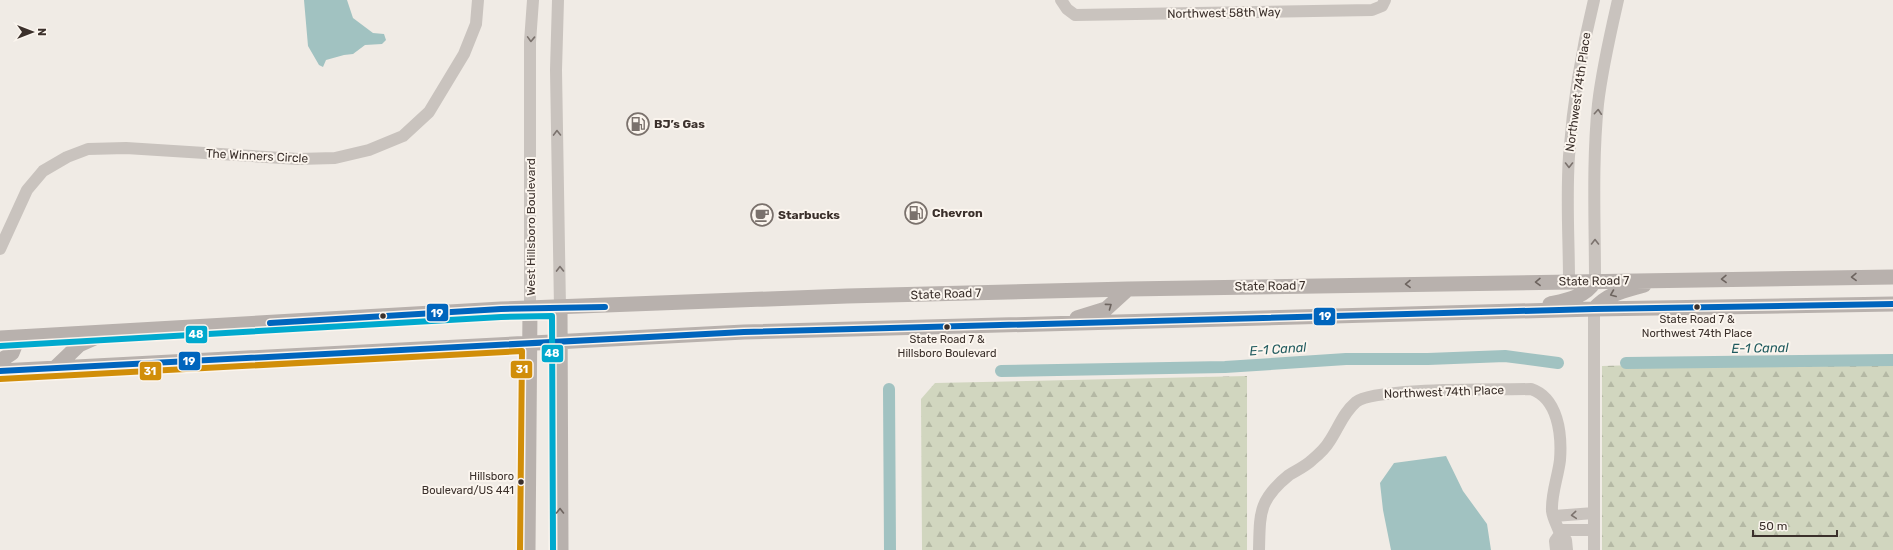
<svg xmlns="http://www.w3.org/2000/svg" width="1893" height="550" viewBox="0 0 1893 550" font-family="Rubik,sans-serif">
<defs>
<pattern id="forest-firs" width="22" height="20" patternUnits="userSpaceOnUse"><rect width="22" height="20" fill="#d1d6bf"/><path d="M5 1l3.5 6h-7zM16 11l3.5 6h-7z" fill="#b4b8a4"/></pattern>
</defs>
<rect width="100%" height="100%" fill="#f0ebe5"/>
<path fill="url(#forest-firs)" d="M 1893,358 L 1893,550 L 1602,550 L 1602,366 Z
M 1247,376 L 1247,550 L 922,550 L 921,399 L 935,383 Z"/>
<path fill="#a1c2c1" d="M 304,0 L 347,0 L 353,18 L 373,33 L 384,34 L 386,40 L 382,44 L 365,45 L 353,54 L 344,55 L 326,60 L 323,67 L 319,65 L 308,46 Z
M 1446,456 L 1463,491 L 1487,524 L 1491,550 L 1391,550 L 1383,510 L 1380,483 L 1394,463 Z"/>
<g fill="none" stroke-linecap="round" stroke-linejoin="round">
<path stroke="#a1c2c1" stroke-width="12" d="M 1626,363 L 1893,360
M 1001,371 L 1225,367 L 1346,359 L 1428,359 L 1505,356 L 1558,363
M 889,389 L 890,550"/>
<path stroke="#c9c3be" stroke-width="12" d="M 558,0 L 556,70 L 560,308
M 1061,0 L 1067,9 L 1075,15 L 1372,10 L 1382,6 L 1385,0
M 0,249 L 27,190 L 43,171 L 67,157 L 88,149 L 126,148 L 298,159 L 335,158 L 369,150 L 403,136 L 429,112 L 464,54 L 476,24 L 478,0
M 1569,281 C 1569,240 1566,198 1569,156 C 1573,103 1581,52 1594,0
M 1595,281 C 1595,222 1592,163 1598,104 C 1602,69 1610,35 1618,0
M 530,309 L 530,42 L 533,0
M 1594,309 L 1594,550
M 1554,516 L 1594,513
M 1559,530 L 1594,530
M 1560,534 L 1566,540 L 1567,550
M 1259,550 C 1260,514 1258,500 1289,475 C 1297,470 1306,466 1312,460 C 1318,455 1325,449 1329,442 C 1338,429 1343,413 1356,402 C 1374,387 1501,390 1531,389 C 1558,398 1562,434 1560,460 C 1558,477 1551,494 1552,511 C 1553,519 1558,527 1560,534 L 1555,541 L 1556,550"/>
<path stroke="#b8b1ad" stroke-width="15" d="M 1550,304 C 1568,300 1585,297 1595,281
M 560,308 L 561,550
M 1594,309 C 1609,293 1623,291 1644,285
M 1077,318 L 1106,309 L 1128,289
M 0,338 L 501,309 L 847,296 L 1128,289 L 1893,277
M 0,361 L 12,353 L 18,338
M 55,368 L 79,345 L 97,337
M 0,371 L 744,332 L 1594,309 L 1893,304
M 528,550 L 530,309"/>
<g stroke="#fbf5ee" stroke-width="9">
<path id="bus-1" d="M 270,323 L 501,309 L 605,307
M 0,371 L 744,332 L 1594,309 L 1893,304"/>
</g>
<g stroke="#fbf5ee" stroke-width="9">
<path id="bus-2" d="M 0,346 L 501,317 L 552,316 L 553,550"/>
</g>
<g stroke="#fbf5ee" stroke-width="9">
<path id="bus-3" d="M 0,379 L 522,351 L 520,550"/>
</g>
<use href="#bus-1" stroke="#0065bd" stroke-width="6"/>
<use href="#bus-2" stroke="#00a9ce" stroke-width="6"/>
<use href="#bus-3" stroke="#d18e09" stroke-width="6"/>
</g>
<defs><path id="oneway-chevron" d="M-2-3.5L2.5 0L-2 3.5" fill="none" stroke-width="1.6" stroke-linecap="round" stroke-linejoin="round"/></defs>
<g stroke="#7b726d">
<use href="#oneway-chevron" transform="translate(531 39) rotate(92)"/>
<use href="#oneway-chevron" transform="translate(1598 112) rotate(-86)"/>
<use href="#oneway-chevron" transform="translate(557 133) rotate(-91)"/>
<use href="#oneway-chevron" transform="translate(1569 165) rotate(90)"/>
<use href="#oneway-chevron" transform="translate(1595 242) rotate(-90)"/>
<use href="#oneway-chevron" transform="translate(560 269) rotate(-91)"/>
<use href="#oneway-chevron" transform="translate(1574 515) rotate(175)"/>
</g>
<g stroke="#6d645f">
<use href="#oneway-chevron" transform="translate(1854 277) rotate(179)"/>
<use href="#oneway-chevron" transform="translate(1724 279) rotate(179)"/>
<use href="#oneway-chevron" transform="translate(1538 282) rotate(179)"/>
<use href="#oneway-chevron" transform="translate(1408 284) rotate(179)"/>
<use href="#oneway-chevron" transform="translate(1613 294) rotate(158)"/>
<use href="#oneway-chevron" transform="translate(1109 306) rotate(-36)"/>
<use href="#oneway-chevron" transform="translate(560 511) rotate(-90)"/>
</g>
<defs>
<g id="fuel-ring" transform="scale(1.15)"><circle r="9.5" fill="#fbf5ee" stroke="#7a716c" stroke-width="1.5"/><path d="M-5.5-6h7V0h2V4h1.3V-2.5L3-4.5l.8-.8L6-3V5H2.5V1h-1V6h-7ZM-4.2-4.7v3.2H.2V-4.7Z" fill="#7a716c"/></g>
<g id="cafe-ring" transform="scale(1.15)"><circle r="9.5" fill="#fbf5ee" stroke="#7a716c" stroke-width="1.5"/><path d="M-5.5-4.5H6V0H3Q3 3.5 0 3.5H-2.5Q-5.5 3.5-5.5 0ZM3-3.2v2h1.7v-2ZM-6 4.5H4V6H-6Z" fill="#7a716c"/></g>
</defs>
<g fill-rule="evenodd">
<use href="#fuel-ring" x="638" y="124"/>
<use href="#fuel-ring" x="916" y="213"/>
<use href="#cafe-ring" x="762" y="215"/>
</g>
<g fill="#3b302b" stroke="#fbf5ee" stroke-width="1.5">
<circle cx="1697" cy="307" r="3.5"/>
<circle cx="383" cy="316" r="3.5"/>
<circle cx="947" cy="327" r="3.5"/>
<circle cx="521" cy="482" r="3.5"/>
</g>
<g text-anchor="middle" dominant-baseline="central" stroke-width="4" stroke-linejoin="round" paint-order="stroke">
<g font-size="11" fill="#3b302b" stroke="#fbf5ee">
<text x="1697" y="319">State Road 7 &amp;<tspan x="1697" dy="14">Northwest 74th Place</tspan></text>
<text x="947" y="339">State Road 7 &amp;<tspan x="947" dy="14">Hillsboro Boulevard</tspan></text>
<text x="514" y="476" text-anchor="end">Hillsboro<tspan x="514" dy="14">Boulevard/US 441</tspan></text>
</g>
<g font-size="12" fill="#3b302b" stroke="#fbf5ee">
<text transform="translate(1224 13) rotate(-1)">Northwest 58th Way</text>
<text transform="translate(1578 92) rotate(-82)">Northwest 74th Place</text>
<text transform="translate(257 156) rotate(3)">The Winners Circle</text>
<text transform="translate(531 227) rotate(-90)">West Hillsboro Boulevard</text>
<text transform="translate(1594 281) rotate(-1)">State Road 7</text>
<text transform="translate(1270 286) rotate(-1)">State Road 7</text>
<text transform="translate(946 294) rotate(-2)">State Road 7</text>
<text transform="translate(1444 392) rotate(-2)">Northwest 74th Place</text>
</g>
<g font-size="12" font-weight="bold" fill="#3b302b" stroke="#fbf5ee" text-anchor="start">
<text x="654" y="124">BJ’s Gas</text>
<text x="932" y="213">Chevron</text>
<text x="778" y="215">Starbucks</text>
</g>
<g font-size="13" font-style="italic" fill="#1f5a5e" stroke="#fbf5ee">
<text transform="translate(1760 348) rotate(-1)">E-1 Canal</text>
<text transform="translate(1278 349) rotate(-4)">E-1 Canal</text>
</g>
</g>
<g stroke="#fbf5ee" stroke-width="1.5">
<rect x="426" y="303" width="23" height="19" rx="4" fill="#0065bd"/>
<rect x="1313" y="307" width="23" height="19" rx="4" fill="#0065bd"/>
<rect x="185" y="325" width="23" height="19" rx="4" fill="#00a9ce"/>
<rect x="541" y="344" width="23" height="19" rx="4" fill="#00a9ce"/>
<rect x="178" y="351" width="23" height="20" rx="4" fill="#0065bd"/>
<rect x="510" y="360" width="23" height="19" rx="4" fill="#d18e09"/>
<rect x="139" y="361" width="23" height="20" rx="4" fill="#d18e09"/>
</g>
<g font-size="11" text-anchor="middle" font-weight="bold" fill="#fff">
<text x="437" y="317">19</text>
<text x="1325" y="320">19</text>
<text x="196" y="338">48</text>
<text x="552" y="357">48</text>
<text x="189" y="365">19</text>
<text x="522" y="373">31</text>
<text x="150" y="375">31</text>
</g>
<g transform="translate(32 32) rotate(90)" stroke="#fbf5ee" stroke-width="3" paint-order="stroke">
<path d="M0-3L7 15L0 10L-7 15Z" fill="#3b302b"/>
<text y="-6" font-size="11" font-weight="bold" text-anchor="middle" fill="#3b302b">N</text>
</g>
<path d="M1753 530v6h84v-6" fill="none" stroke="#3b302b" stroke-width="2"/>
<text x="1759" y="530" font-size="12" fill="#3b302b" stroke="#fbf5ee" stroke-width="3" paint-order="stroke">50 m</text>
</svg>
